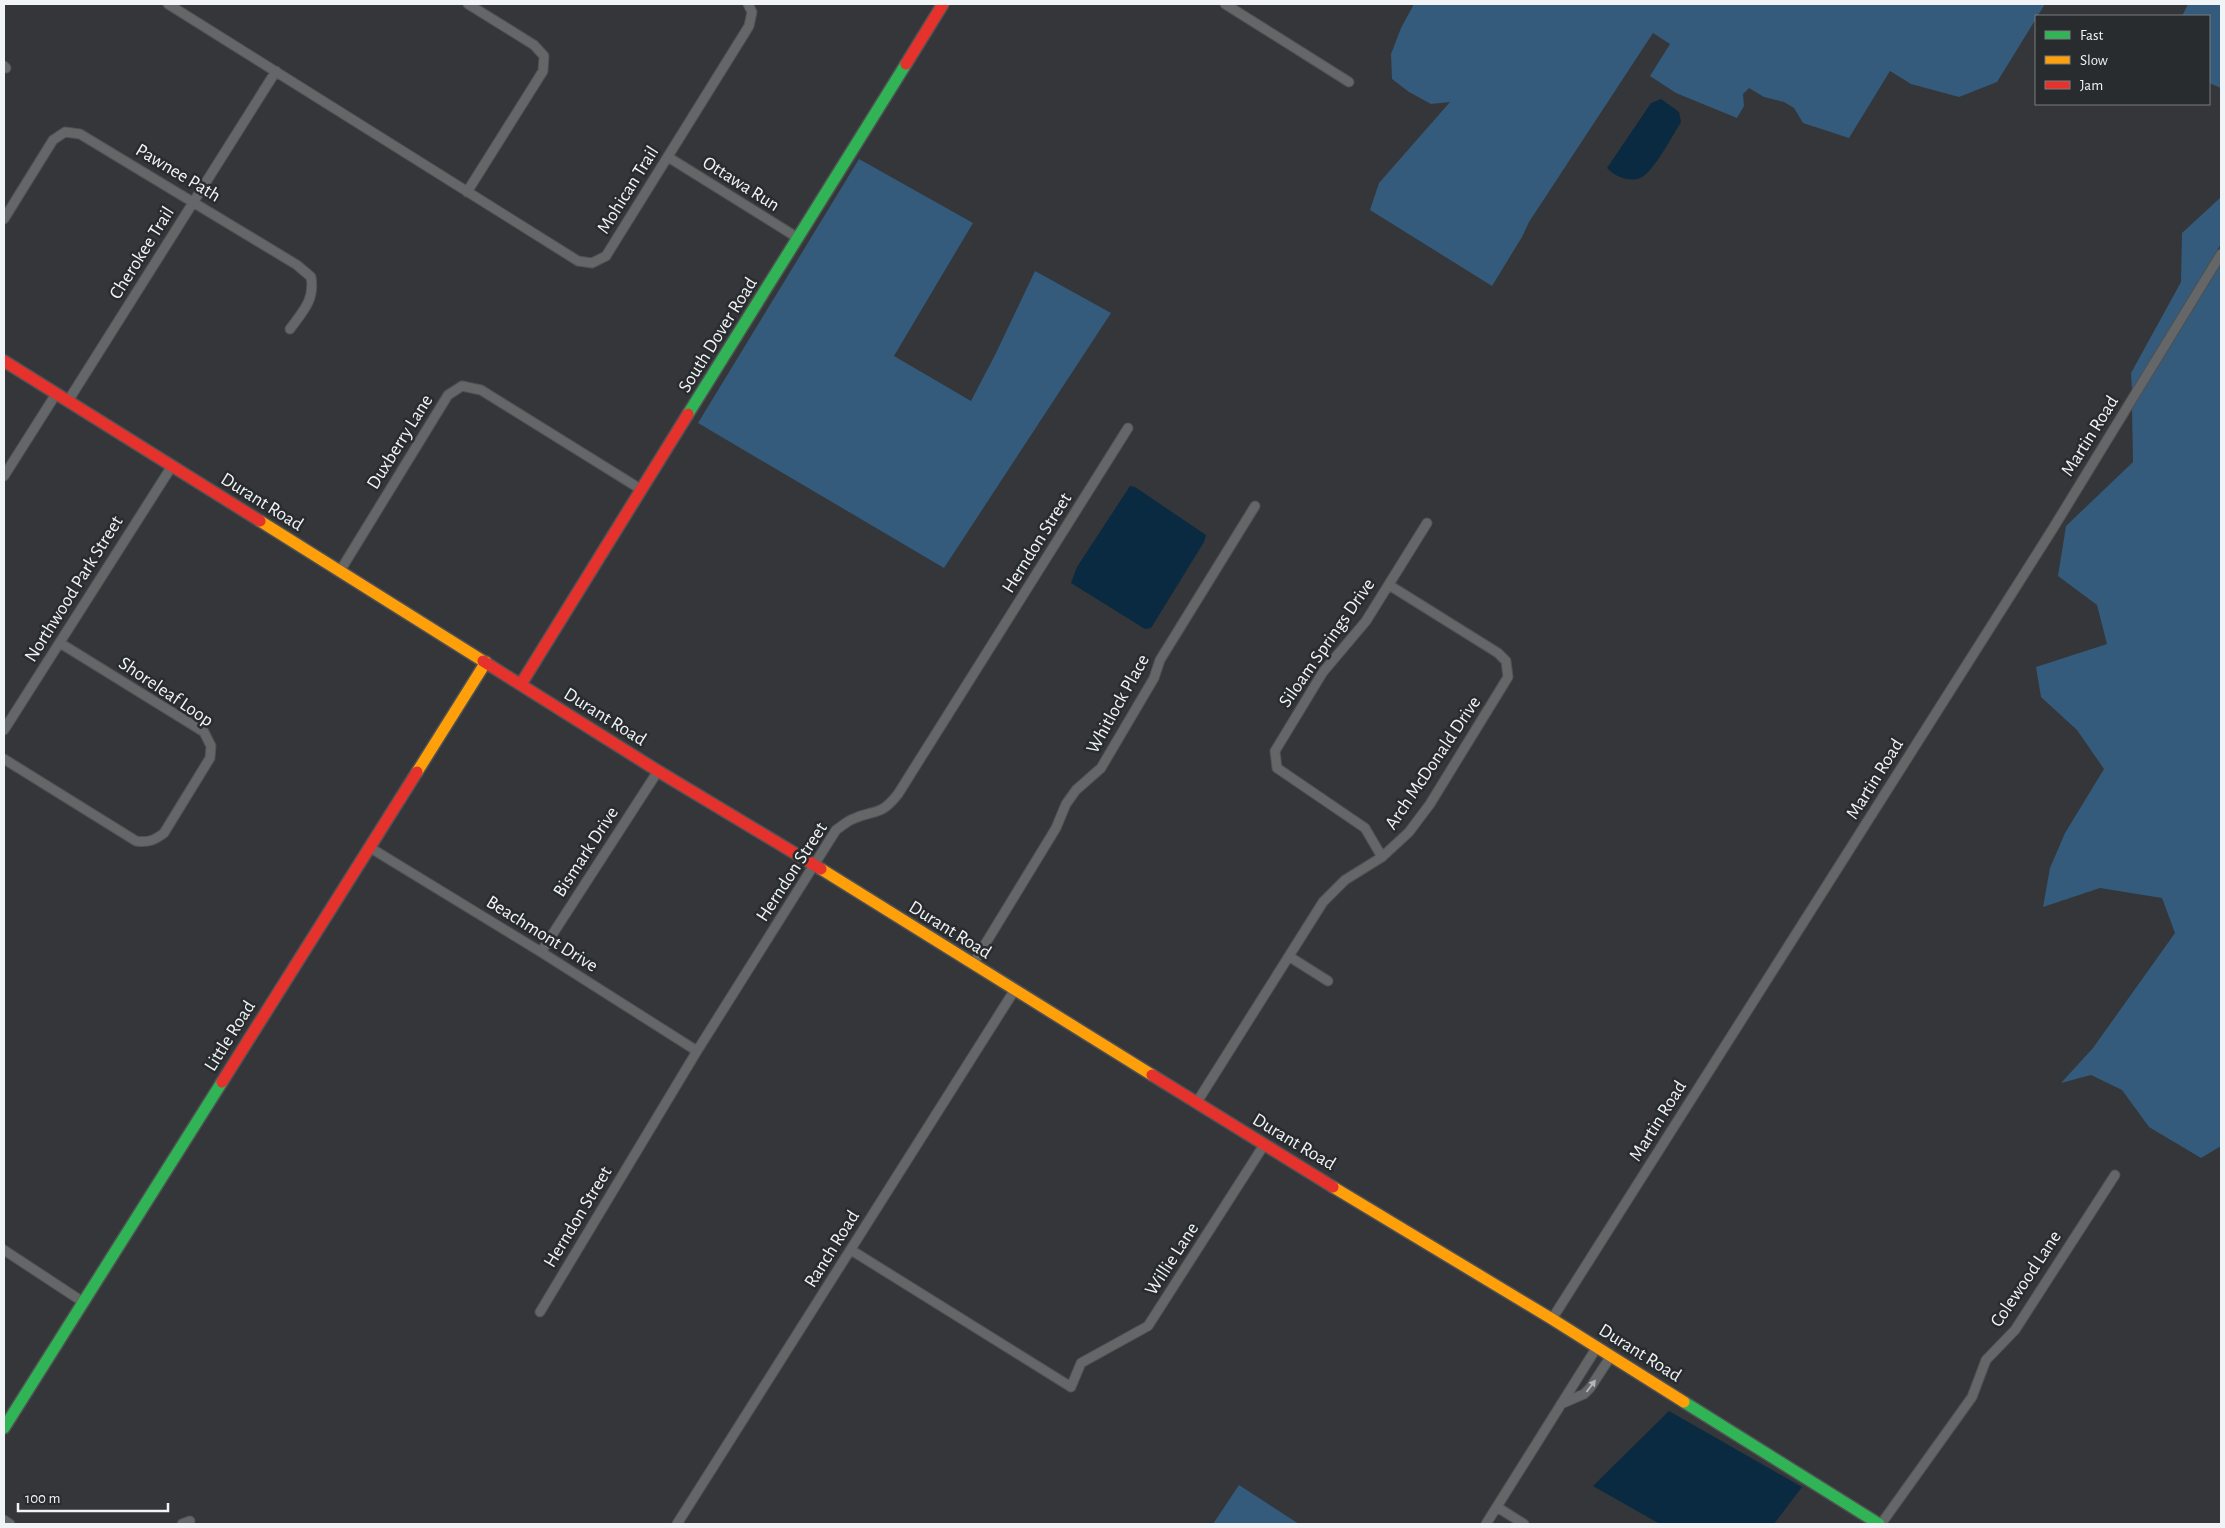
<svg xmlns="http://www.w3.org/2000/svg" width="2225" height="1528" viewBox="0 0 2225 1528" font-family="'Alegreya Sans',sans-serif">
<rect width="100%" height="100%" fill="#343639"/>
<path fill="#345b7c" d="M 1414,4 L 2045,4 L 1997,82 L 1959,97 L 1911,84 L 1890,71 L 1849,138 L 1803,123 L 1794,108 L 1784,102 L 1764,97 L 1749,88 L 1743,94 L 1744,106 L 1737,118 L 1676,93 L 1650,76 L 1670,44 L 1653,33 L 1529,222 L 1522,237 L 1492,286 L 1370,210 L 1379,183 L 1450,102 L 1431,104 L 1409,92 L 1392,79 L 1391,54 L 1401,28 Z
M 2188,4 L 2221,4 L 2221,88 L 2209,83 L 2209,16 L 2182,16 Z
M 859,159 L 973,223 L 894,356 L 971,401 L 996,353 L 1035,271 L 1111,313 L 944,568 L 698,423 Z
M 2221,197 L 2221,244 L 2132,390 L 2131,373 L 2181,282 L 2182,233 Z
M 2221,264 L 2221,1146 L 2201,1158 L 2149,1127 L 2122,1090 L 2091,1075 L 2061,1083 L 2093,1048 L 2175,933 L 2162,898 L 2100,888 L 2043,907 L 2050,868 L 2065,833 L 2104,769 L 2077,730 L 2041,697 L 2036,667 L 2107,644 L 2097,605 L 2058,576 L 2066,526 L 2133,462 L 2132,409 Z
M 1239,1485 L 1299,1524 L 1213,1524 Z"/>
<path fill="#0a2a42" d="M 1661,99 L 1679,112 L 1681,122 C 1673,135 1656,166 1646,174 C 1635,185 1616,178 1607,168 L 1651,103 Z
M 1130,486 L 1135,487 L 1206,535 L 1204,542 L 1151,628 L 1145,629 L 1071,583 L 1077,567 Z
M 1669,1411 L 1802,1487 L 1774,1524 L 1660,1524 L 1593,1486 Z"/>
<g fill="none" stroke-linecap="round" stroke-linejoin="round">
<g stroke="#4f5254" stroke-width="11">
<path id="street" d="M 168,4 L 578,261 L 592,263 L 606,256 L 749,26 L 752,12 L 748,4
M 1225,4 L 1349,82
M 4,66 L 6,68
M 668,157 L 798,238
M 467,192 L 543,71 L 544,56 L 534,45 L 468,4
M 4,219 L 53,140 L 65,132 L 80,134 L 297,265 L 311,277 C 315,300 303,311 290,329
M 68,401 L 276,71
M 4,476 L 56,394
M 340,571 L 448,395 L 462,386 L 481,390 L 642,490
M 4,730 L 172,466
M 4,759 L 136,841 C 148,843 155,840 164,833 L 210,758 L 211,746 L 204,732 L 60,643
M 369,847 L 541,952 L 697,1051
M 1382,857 L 1365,828 L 1277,768 L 1275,751 L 1323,672 L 1366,621 L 1427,523
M 541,952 L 658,771
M 1290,957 L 1328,981
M 973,964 L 1056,828 L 1066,804 L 1076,790 L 1101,768 L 1154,678 L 1160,660 L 1255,506
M 1197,1102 L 1323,902 L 1345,880 L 1382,857 L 1409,832 L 1430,804 L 1508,677 L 1506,661 L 1498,653 L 1389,585
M 4,1250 L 83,1302
M 851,1250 L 1071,1387 L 1081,1363 L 1148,1326 L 1264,1145
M 540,1312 L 697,1051 L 836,830 C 841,827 847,821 853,819 C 875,809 880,817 898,794 L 1128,428
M 1552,1319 L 2052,530 L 2221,254
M 1561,1404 L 1584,1394 L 1590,1388 L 1611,1356
M 1497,1507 L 1524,1524
M 4,1520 L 10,1524
M 182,1524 L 190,1521
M 677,1524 L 1014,991
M 1486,1524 L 1597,1347
M 1881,1524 L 1972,1397 L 1986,1360 L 2015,1330 L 2115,1175"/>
</g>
<g stroke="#4f5254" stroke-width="14">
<path id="fast" d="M 688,414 L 906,64
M 1684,1402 L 1879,1524
M 4,1428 L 222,1082"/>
</g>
<g stroke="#4f5254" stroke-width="14">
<path id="slow" d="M 260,521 L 483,661
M 417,772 L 486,662
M 821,869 L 1152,1075
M 1333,1187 L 1552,1319 L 1684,1402"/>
</g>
<g stroke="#4f5254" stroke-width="14">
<path id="jam" d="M 906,64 L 943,4
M 4,361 L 260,521
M 483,661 L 658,771 L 821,869
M 521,684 L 688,414
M 1152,1075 L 1333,1187
M 222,1082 L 417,772"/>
</g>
<use href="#street" stroke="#646667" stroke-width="9"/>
<use href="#fast" stroke="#30b455" stroke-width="11"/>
<use href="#slow" stroke="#ff9f0a" stroke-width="11"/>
<use href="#jam" stroke="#e5322d" stroke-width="11"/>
</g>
<defs><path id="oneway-solid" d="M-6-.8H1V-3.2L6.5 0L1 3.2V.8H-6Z" transform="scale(1.25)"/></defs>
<use fill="#b2b4b6" href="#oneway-solid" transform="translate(1591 1386) rotate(-53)"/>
<g text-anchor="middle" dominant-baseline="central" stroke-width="5" stroke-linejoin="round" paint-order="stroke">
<g font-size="19" fill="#f1f4f6" stroke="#292c2f">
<text transform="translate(178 173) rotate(31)">Pawnee Path</text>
<text transform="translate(741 184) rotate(32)">Ottawa Run</text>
<text transform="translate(628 190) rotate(-58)">Mohican Trail</text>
<text transform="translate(142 253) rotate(-58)">Cherokee Trail</text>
<text transform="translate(718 335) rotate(-58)">South Dover Road</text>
<text transform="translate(2090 436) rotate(-58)">Martin Road</text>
<text transform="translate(400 442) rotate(-58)">Duxberry Lane</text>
<text transform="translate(262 502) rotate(32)">Durant Road</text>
<text transform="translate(1037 543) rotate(-58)">Herndon Street</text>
<text transform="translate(74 589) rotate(-58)">Northwood Park Street</text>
<text transform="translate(1327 643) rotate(-55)">Siloam Springs Drive</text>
<text transform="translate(166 692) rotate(34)">Shoreleaf Loop</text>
<text transform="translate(1118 704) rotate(-61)">Whitlock Place</text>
<text transform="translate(605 717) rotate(32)">Durant Road</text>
<text transform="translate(1433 763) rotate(-56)">Arch McDonald Drive</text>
<text transform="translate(1875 779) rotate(-58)">Martin Road</text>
<text transform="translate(586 852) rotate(-57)">Bismark Drive</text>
<text transform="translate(792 872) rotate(-57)">Herndon Street</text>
<text transform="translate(950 930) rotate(32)">Durant Road</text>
<text transform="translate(542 934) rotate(32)">Beachmont Drive</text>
<text transform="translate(230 1036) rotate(-58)">Little Road</text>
<text transform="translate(1658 1121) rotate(-58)">Martin Road</text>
<text transform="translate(1294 1142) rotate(31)">Durant Road</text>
<text transform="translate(578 1217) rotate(-59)">Herndon Street</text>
<text transform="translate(832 1249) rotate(-58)">Ranch Road</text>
<text transform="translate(1172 1259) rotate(-57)">Willie Lane</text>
<text transform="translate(2026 1279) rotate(-56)">Colewood Lane</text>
<text transform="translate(1640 1353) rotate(32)">Durant Road</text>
</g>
</g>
<rect width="2225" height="1528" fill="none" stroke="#f1f4f6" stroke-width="10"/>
<rect x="2035" y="15" width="175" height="90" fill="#292c2f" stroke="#797c7f"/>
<rect x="2045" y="31" width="25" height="8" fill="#30b455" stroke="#797c7f"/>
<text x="2080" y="40" font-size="15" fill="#f1f4f6">Fast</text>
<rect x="2045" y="56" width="25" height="8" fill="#ff9f0a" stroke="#797c7f"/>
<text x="2080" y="65" font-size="15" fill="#f1f4f6">Slow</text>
<rect x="2045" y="81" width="25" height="8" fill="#e5322d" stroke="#797c7f"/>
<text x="2080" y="90" font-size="15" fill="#f1f4f6">Jam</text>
<path d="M18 1503v8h150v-8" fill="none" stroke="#f1f4f6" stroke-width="2.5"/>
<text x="25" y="1503" font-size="15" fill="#f1f4f6" stroke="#292c2f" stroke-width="4" paint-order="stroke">100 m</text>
</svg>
